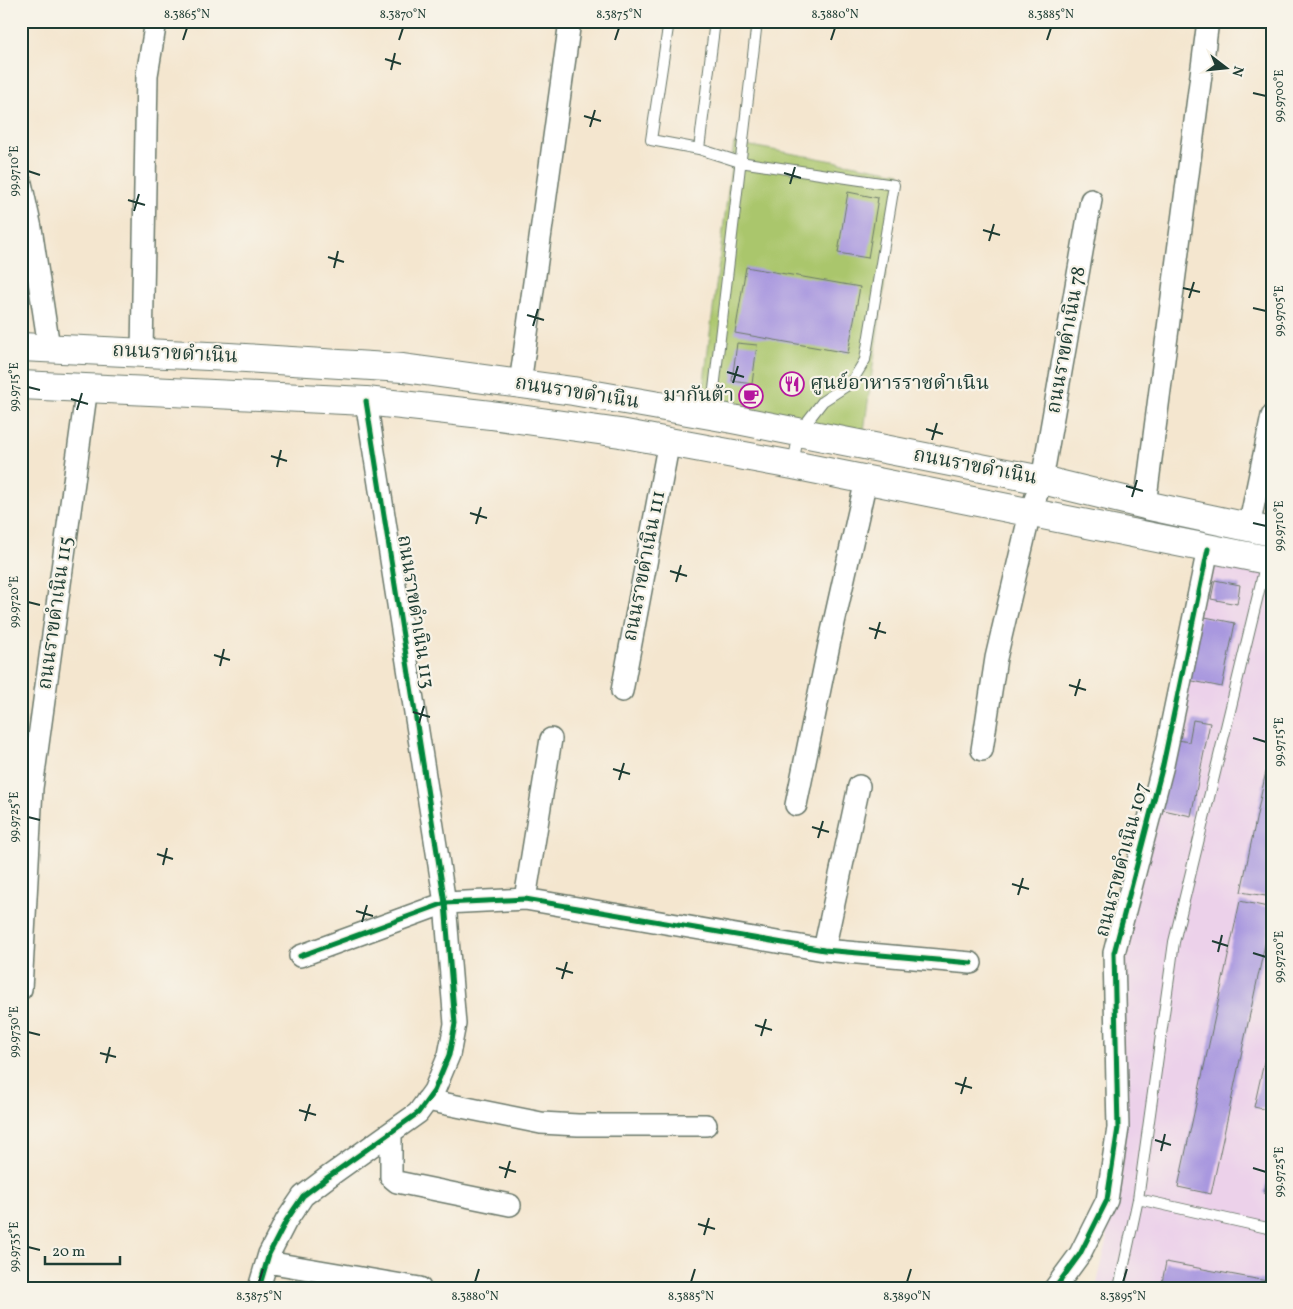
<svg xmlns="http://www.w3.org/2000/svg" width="1293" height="1309" viewBox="0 0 1293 1309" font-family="Vollkorn,'Noto Serif Thai',serif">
<rect width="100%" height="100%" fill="#f7f3e8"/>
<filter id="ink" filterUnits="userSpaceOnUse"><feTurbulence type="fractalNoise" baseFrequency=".02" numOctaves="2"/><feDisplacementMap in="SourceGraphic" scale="10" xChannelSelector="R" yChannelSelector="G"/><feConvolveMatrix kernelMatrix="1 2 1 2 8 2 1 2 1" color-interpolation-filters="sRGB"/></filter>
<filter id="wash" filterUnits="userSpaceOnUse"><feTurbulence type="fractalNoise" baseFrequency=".0096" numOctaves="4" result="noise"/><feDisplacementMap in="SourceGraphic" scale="20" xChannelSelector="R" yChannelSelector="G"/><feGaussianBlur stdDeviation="1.12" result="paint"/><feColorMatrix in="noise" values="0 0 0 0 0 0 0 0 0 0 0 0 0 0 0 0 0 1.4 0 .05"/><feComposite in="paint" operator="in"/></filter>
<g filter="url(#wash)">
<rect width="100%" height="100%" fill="#f4e6cf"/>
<path fill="#ecd1ea" d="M 1208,549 L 1272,561 L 1272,1288 L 1096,1288 L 1106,1245 L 1114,953 Z"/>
<path fill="#aac66c" stroke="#648250" d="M 734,143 L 900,173 L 862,445 L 700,413 Z"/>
<g id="blocks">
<path fill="#a998df" d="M 848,192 L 878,198 L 868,258 L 838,253 Z
M 746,267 L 860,287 L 848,353 L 735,333 Z
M 737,343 L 757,345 L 752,384 L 732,381 Z
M 1215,580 L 1240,585 L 1237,604 L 1211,599 Z
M 1200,616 L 1235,623 L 1222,687 L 1188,680 Z
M 1193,720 L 1210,723 L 1191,816 L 1159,809 L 1173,739 L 1189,742 Z
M 1271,747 L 1272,747 L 1272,897 L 1241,892 Z
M 1240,901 L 1272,908 L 1272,912 L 1211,1194 L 1178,1187 Z
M 1271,1031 L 1272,1031 L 1272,1111 L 1254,1107 Z
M 1271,1164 L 1272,1164 L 1272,1195 L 1264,1193 Z
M 1166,1262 L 1272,1282 L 1272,1288 L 1161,1288 Z"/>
</g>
</g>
<g filter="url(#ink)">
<use href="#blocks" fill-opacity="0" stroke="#6a786a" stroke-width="1"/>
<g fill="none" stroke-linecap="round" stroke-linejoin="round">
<g stroke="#6a786a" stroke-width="12">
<path id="service" d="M 669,21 L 651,140 L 699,149 L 740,162 L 894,185 L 865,360 L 851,383 L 823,401 L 799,432 L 793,464
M 699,149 L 715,21
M 711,415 L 757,21
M 1138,1199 L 1272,1229
M 1119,1288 L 1138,1199 L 1142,1171 L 1174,942 L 1266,562"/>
</g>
<g stroke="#6a786a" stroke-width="24">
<path id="minor" d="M 21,183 L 31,228 L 49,347
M 142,352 L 147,75 L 156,21
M 520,384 L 570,21
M 1145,505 L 1208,21
M 1249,527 L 1272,416
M 622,691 L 669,441
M 982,750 L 996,658 L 1030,513 L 1042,480 L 1091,200
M 796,805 L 829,645 L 866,480
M 525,899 L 551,739
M 824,950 L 859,786
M 300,956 L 445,903 L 525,899 L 824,950 L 971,963
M 21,989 L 32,788 L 87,387
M 427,1100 L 541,1123 L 578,1125 L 706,1125
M 391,1133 L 391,1177 L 397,1182 L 510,1205
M 267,1262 L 420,1288
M 259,1288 L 269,1254 L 286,1221 L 303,1196 L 328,1177 L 418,1113 L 434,1091 L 449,1055 L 455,1024 L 445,903 L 366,401
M 1055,1288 L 1080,1254 L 1107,1200 L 1118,1128 L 1114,953 L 1163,765 L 1208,549"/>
</g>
<g stroke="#6a786a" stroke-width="30">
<path id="secondary" d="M 21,347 L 229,357 L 403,368 L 573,391 L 722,417 L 1042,480 L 1145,505 L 1272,532
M 21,385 L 366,401 L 491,415 L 620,433 L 793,465 L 1272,561"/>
</g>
<use href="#service" stroke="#fff" stroke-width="10"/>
<use href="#minor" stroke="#fff" stroke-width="21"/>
<use href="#secondary" stroke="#fff" stroke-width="28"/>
<g stroke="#f7f3e8" stroke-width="8">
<path id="cycleway" d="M 300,956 L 445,903 L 525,899 L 824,950 L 971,963
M 259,1288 L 269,1254 L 286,1221 L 303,1196 L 328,1177 L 418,1113 L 434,1091 L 449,1055 L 455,1024 L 445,903 L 366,401
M 1055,1288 L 1080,1254 L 1107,1200 L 1118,1128 L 1114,953 L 1163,765 L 1208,549"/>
</g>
<use href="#cycleway" stroke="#00873e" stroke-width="5"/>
</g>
</g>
<path fill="none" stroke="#1f3d34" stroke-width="2" d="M 183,40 L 187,28M 399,40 L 403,28M 615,40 L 619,28M 831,40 L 835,28M 1047,40 L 1051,28M 385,59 L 401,64M 391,70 L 395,53M 1253,93 L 1266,96M 584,116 L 601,121M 590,127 L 595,110M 28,171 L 40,175M 784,173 L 801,178M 790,184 L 795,167M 128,200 L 145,205M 134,211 L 139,194M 983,230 L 1000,235M 989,241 L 994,224M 328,257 L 344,262M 334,268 L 338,251M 1183,288 L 1200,292M 1189,298 L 1194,282M 1253,308 L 1266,311M 527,315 L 544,320M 533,326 L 538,309M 727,372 L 744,377M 733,383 L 738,366M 28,387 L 40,390M 71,399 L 88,404M 77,410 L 82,393M 926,429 L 943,434M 932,440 L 937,423M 271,456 L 287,461M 277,467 L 281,450M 1126,486 L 1143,491M 1132,497 L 1137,480M 470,513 L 487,518M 1253,523 L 1266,526M 476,524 L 481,507M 670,571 L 687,576M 676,582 L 681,565M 28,602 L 40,605M 869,628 L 886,633M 875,639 L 880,622M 214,655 L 230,660M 220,666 L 224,649M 1069,685 L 1086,690M 1075,696 L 1080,679M 413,712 L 430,717M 419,723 L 424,706M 1253,738 L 1266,742M 613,769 L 630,774M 619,780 L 624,763M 28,817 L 40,820M 812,827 L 829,832M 818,838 L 823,821M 157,854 L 173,859M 163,865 L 167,848M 1012,884 L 1029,889M 1018,895 L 1023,878M 356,911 L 373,916M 362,922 L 367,905M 1212,941 L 1228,946M 1218,952 L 1222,935M 1253,953 L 1266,957M 556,968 L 573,973M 562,979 L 567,962M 755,1025 L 772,1030M 28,1032 L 40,1035M 761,1036 L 766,1019M 100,1053 L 116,1057M 106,1063 L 110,1047M 955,1083 L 972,1088M 961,1094 L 966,1077M 299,1110 L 316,1115M 305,1121 L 310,1104M 1155,1140 L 1171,1145M 1161,1151 L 1165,1134M 499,1167 L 516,1172M 1253,1168 L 1266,1172M 505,1178 L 510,1161M 698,1224 L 715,1229M 704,1235 L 709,1218M 28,1247 L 40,1250M 259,1282 L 263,1269M 475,1282 L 479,1269M 691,1282 L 695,1269M 907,1282 L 911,1269M 1123,1282 L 1127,1269"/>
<defs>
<g id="restaurant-ring" transform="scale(1.25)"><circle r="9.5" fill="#f7f3e8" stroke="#b5179e" stroke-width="1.5"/><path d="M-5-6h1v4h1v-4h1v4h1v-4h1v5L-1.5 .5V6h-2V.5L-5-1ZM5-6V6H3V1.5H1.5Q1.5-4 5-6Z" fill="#b5179e"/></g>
<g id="cafe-ring" transform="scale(1.25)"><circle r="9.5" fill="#f7f3e8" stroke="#b5179e" stroke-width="1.5"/><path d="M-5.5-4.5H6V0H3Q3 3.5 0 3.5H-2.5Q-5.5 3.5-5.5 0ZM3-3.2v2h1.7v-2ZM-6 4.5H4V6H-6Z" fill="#b5179e"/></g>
</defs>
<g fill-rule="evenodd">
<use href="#restaurant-ring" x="792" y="384"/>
<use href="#cafe-ring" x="751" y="396"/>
</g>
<g text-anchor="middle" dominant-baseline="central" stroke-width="4.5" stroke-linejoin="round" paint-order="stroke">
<g font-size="20" fill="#1f3d34" stroke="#f7f3e8">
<text transform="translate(1067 340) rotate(-80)">ถนนราขดำเนิน 78</text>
<text transform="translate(175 354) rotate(3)">ถนนราขดำเนิน</text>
<text transform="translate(577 393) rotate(9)">ถนนราขดำเนิน</text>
<text transform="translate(975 467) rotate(11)">ถนนราขดำเนิน</text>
<text transform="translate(645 566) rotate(-79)">ถนนราขดำเนิน 111</text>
<text transform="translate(415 612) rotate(81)">ถนนราขดำเนิน 113</text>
<text transform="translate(56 613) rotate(-82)">ถนนราขดำเนิน 115</text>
<text transform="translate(1123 860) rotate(-75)">ถนนราขดำเนิน 107</text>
</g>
<g font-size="20" fill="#1f3d34" stroke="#f7f3e8" text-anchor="start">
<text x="810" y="384">ศูนย์อาหารราชดำเนิน</text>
<text x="734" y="396" text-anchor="end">มากันต้า</text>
</g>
</g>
<rect width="1293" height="1309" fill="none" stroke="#f7f3e8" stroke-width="55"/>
<g transform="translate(1226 68) rotate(106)" stroke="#f7f3e8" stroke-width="4" paint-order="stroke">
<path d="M0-4L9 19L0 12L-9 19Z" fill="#1f3d34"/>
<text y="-8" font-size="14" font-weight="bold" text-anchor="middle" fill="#1f3d34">N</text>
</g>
<path d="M45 1256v8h75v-8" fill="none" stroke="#1f3d34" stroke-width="2.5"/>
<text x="52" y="1256" font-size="15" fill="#1f3d34" stroke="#f7f3e8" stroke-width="4" paint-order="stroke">20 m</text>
<rect x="28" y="28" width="1238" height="1254" fill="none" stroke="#1f3d34" stroke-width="2"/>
<g font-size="12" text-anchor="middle" fill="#1f3d34">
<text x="187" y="18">8.3865°N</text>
<text x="403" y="18">8.3870°N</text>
<text x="619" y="18">8.3875°N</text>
<text x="835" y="18">8.3880°N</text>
<text x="1051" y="18">8.3885°N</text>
<text transform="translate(1279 96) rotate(-90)" y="4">99.9700°E</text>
<text transform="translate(14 171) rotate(-90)" y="4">99.9710°E</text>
<text transform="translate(1279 311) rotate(-90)" y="4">99.9705°E</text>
<text transform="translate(14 387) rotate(-90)" y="4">99.9715°E</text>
<text transform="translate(1279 526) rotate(-90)" y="4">99.9710°E</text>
<text transform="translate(14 602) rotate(-90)" y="4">99.9720°E</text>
<text transform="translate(1279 742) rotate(-90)" y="4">99.9715°E</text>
<text transform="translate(14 817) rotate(-90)" y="4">99.9725°E</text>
<text transform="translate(1279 957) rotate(-90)" y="4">99.9720°E</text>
<text transform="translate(14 1032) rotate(-90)" y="4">99.9730°E</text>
<text transform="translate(1279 1172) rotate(-90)" y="4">99.9725°E</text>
<text transform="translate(14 1247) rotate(-90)" y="4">99.9735°E</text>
<text x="259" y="1300">8.3875°N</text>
<text x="475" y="1300">8.3880°N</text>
<text x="691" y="1300">8.3885°N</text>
<text x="907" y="1300">8.3890°N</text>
<text x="1123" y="1300">8.3895°N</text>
</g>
</svg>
